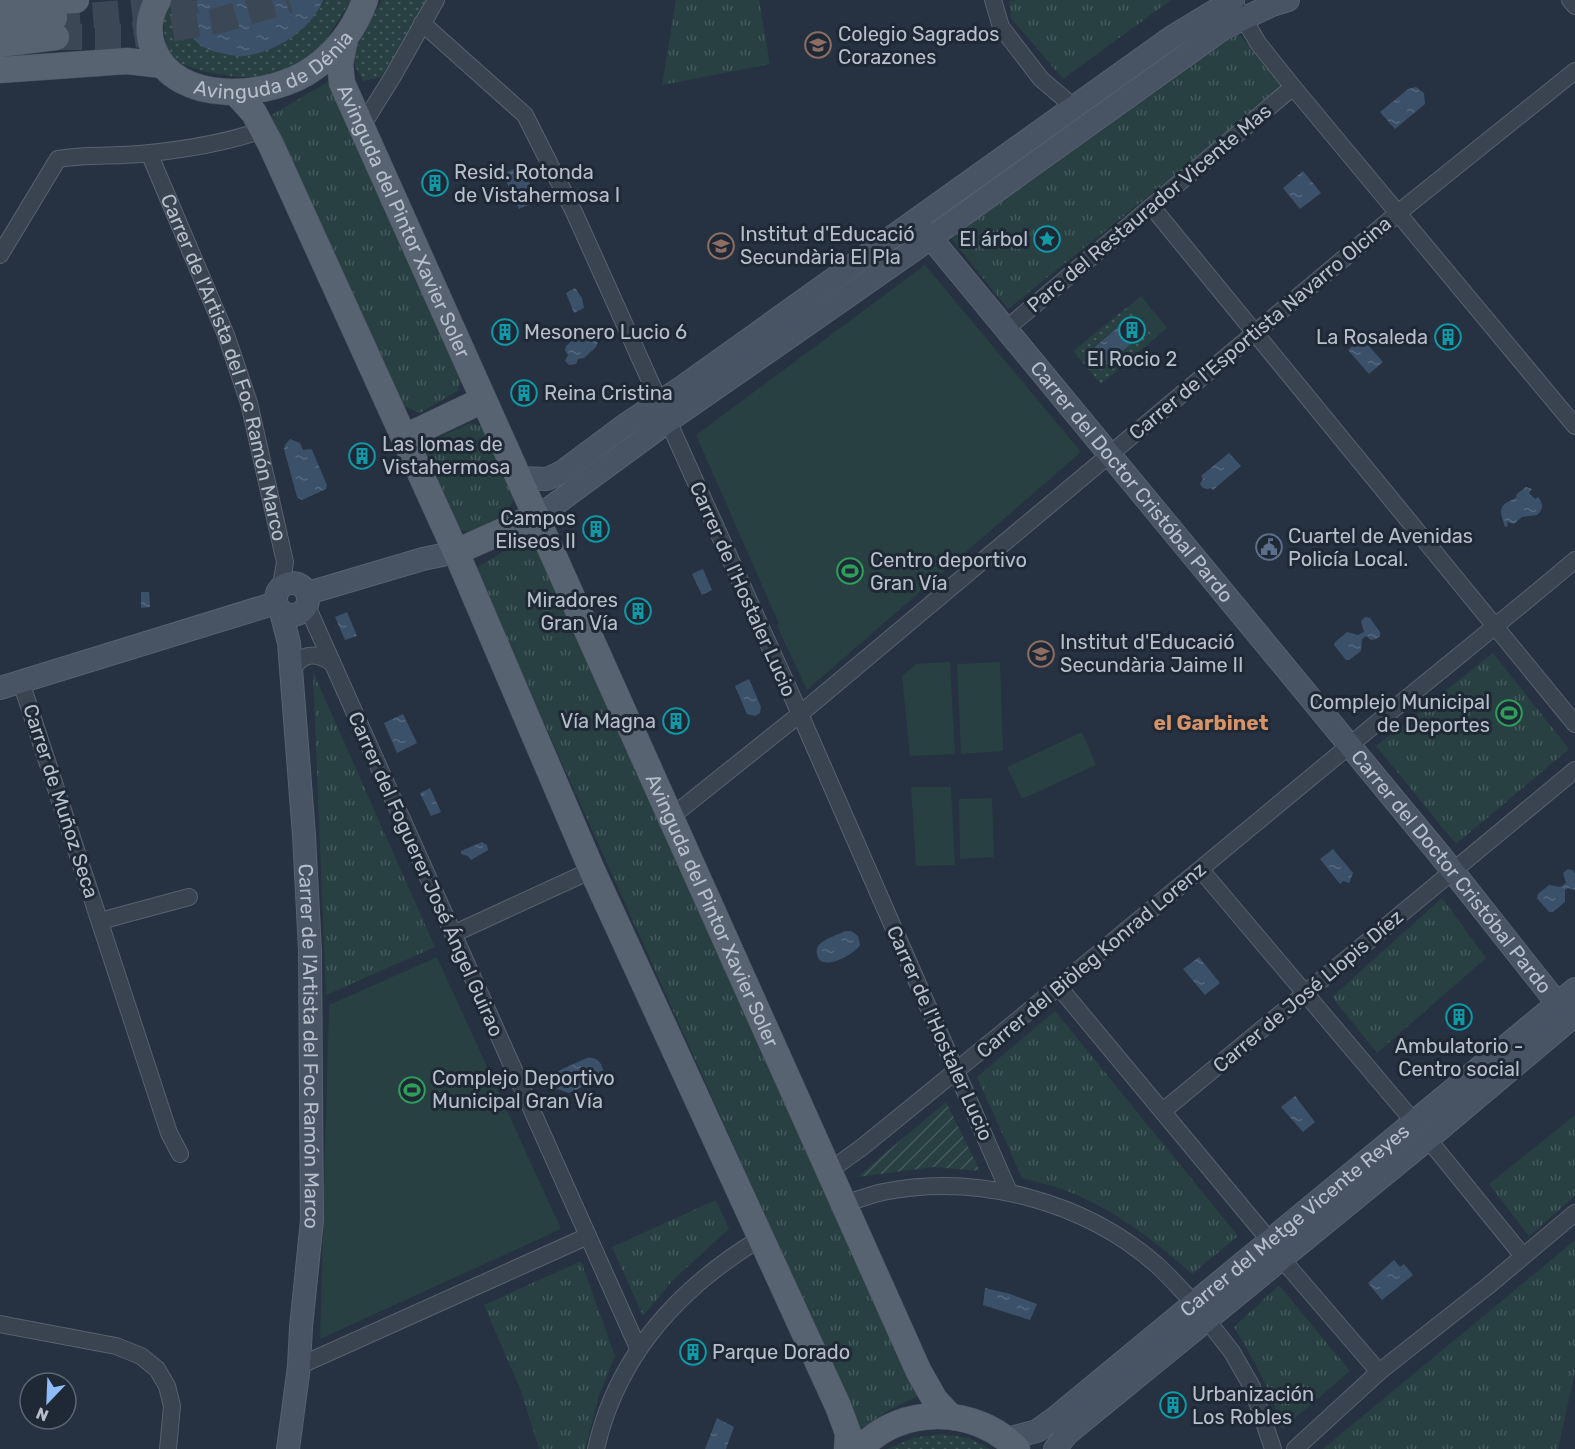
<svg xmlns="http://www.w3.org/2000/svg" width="1575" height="1449" viewBox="0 0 1575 1449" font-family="Rubik,sans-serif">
<defs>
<pattern id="grass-dots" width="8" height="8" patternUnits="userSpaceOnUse" patternTransform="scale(1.5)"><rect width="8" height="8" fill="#284042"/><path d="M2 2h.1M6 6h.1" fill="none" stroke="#455a5c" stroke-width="1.8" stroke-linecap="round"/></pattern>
<pattern id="park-tufts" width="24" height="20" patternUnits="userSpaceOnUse" patternTransform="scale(1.5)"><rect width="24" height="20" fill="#284042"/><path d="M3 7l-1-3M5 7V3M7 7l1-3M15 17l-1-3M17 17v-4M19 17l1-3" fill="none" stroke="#455a5c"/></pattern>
<pattern id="garden-furrows" width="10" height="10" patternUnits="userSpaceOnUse" patternTransform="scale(1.5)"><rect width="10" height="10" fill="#284042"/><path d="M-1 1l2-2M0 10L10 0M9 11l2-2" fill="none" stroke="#455a5c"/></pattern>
<pattern id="water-ripples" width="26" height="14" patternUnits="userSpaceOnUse" patternTransform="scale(1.5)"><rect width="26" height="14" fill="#3b516a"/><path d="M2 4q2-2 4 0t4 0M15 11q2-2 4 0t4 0" fill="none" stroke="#55687e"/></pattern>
</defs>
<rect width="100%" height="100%" fill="#263241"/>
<path fill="url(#grass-dots)" d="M 173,0 L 351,0 L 326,40 L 304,60 L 273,77 L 237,77 L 206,72 L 178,63 L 166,47 L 163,20 Z
M 382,0 L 429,0 L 396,60 L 380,77 L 363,81 L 354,64 L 357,43 Z
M 1130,305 L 1140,317 L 1147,320 L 1148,327 L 1156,337 L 1101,384 L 1073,351 Z
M 941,1434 L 969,1438 L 990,1449 L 887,1449 L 913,1438 Z"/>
<path fill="url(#park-tufts)" d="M 676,0 L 759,0 L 770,64 L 662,85 Z
M 1018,0 L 1171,0 L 1063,79 L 1011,18 L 1009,1 Z
M 1238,33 L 1283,88 L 1008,309 L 951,238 Z
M 328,82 L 463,376 L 457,391 L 420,413 L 402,405 L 268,117 Z
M 1141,296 L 1167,328 L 1156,337 L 1148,327 L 1147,320 L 1143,317 L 1140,317 L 1130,305 Z
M 470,423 L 484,427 L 514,499 L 504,517 L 474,534 L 458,529 L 423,456 L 429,442 Z
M 531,534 L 918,1396 L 887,1411 L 861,1429 L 475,569 Z
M 1493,653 L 1569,749 L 1456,844 L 1376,746 Z
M 313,672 L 435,947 L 326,995 Z
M 1442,898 L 1486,958 L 1377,1053 L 1332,997 Z
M 1055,1011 L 1238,1236 L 1192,1274 C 1154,1240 1115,1210 1067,1191 C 1053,1185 1037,1182 1022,1178 L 977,1077 Z
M 1575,1115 L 1575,1196 L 1529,1236 L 1489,1184 Z
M 716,1200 L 729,1229 L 674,1279 L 643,1316 L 612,1247 Z
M 1575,1240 L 1575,1371 L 1558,1449 L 1323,1449 Z
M 581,1261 L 615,1356 L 599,1395 L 585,1449 L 539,1449 L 521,1391 L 484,1305 Z
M 1279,1285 L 1350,1371 L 1282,1429 C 1270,1389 1256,1363 1234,1327 Z"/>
<path fill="url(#garden-furrows)" d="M 946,1102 L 980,1171 L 934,1167 L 857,1177 Z"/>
<path fill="#284042" d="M 925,265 L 1081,452 L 807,690 L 777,626 L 779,624 L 696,435 Z
M 950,662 L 955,754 L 910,756 L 902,676 L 916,664 Z
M 1000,662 L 1003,751 L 961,754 L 957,664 Z
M 1082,732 L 1096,765 L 1022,799 L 1007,767 Z
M 911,787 L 951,787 L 955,865 L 916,866 Z
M 992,798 L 994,857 L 960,859 L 959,799 Z
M 437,957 L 561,1229 L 320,1339 L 329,1005 Z"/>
<path fill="url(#water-ripples)" d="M 197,0 L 323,0 C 311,30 275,53 243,56 C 236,57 227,54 220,53 C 190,45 179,28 197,0 Z
M 1416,87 L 1424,93 L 1425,104 L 1395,129 L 1380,112 L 1408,89 Z
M 522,165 L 537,201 L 519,209 L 503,174 Z
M 1303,171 L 1321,193 L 1300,209 L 1283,188 Z
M 575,288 L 582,298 L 584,308 L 574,313 L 566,293 Z
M 1124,322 L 1138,338 L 1108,363 L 1106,361 L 1097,360 L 1095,353 L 1097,350 L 1095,347 Z
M 586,334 L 597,335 L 599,339 L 596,347 L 584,358 L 578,359 L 576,364 L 569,365 L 565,361 L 568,355 L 565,350 L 566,346 L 573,340 Z
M 1362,338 L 1383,362 L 1369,374 L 1348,350 Z
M 290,439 L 300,443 L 303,450 L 310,449 L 312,450 L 327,485 L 326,489 L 302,500 L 297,497 L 284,449 L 285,445 Z
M 1229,453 L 1241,466 L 1213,490 L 1211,488 L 1208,489 L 1203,488 L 1200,484 L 1203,479 L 1201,476 Z
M 1526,487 L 1532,489 L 1529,493 L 1535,499 L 1538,497 C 1543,503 1544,509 1537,515 L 1522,517 L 1514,524 L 1507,522 L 1508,526 L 1505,527 C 1499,510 1498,505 1516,498 L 1517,494 Z
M 703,569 L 712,590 L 702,595 L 692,574 Z
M 141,592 L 149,592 L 150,607 L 141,608 Z
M 347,612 L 357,636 L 345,640 L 335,617 Z
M 1365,617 L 1370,618 L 1380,632 L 1380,636 L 1376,639 L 1371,640 L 1366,636 L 1362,639 L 1361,651 L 1349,660 L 1346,660 L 1334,645 L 1335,642 L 1347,632 L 1358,635 L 1364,632 L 1361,621 Z
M 749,679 L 761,707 L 760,713 L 755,716 L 747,714 L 735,686 Z
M 403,714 L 417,743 L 397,753 L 384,723 Z
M 430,788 L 441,812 L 431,816 L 420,793 Z
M 482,842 L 487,845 L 488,850 L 471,860 L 468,856 L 461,854 L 461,851 Z
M 1333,849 L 1353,873 L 1349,883 L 1343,881 L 1340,884 L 1320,859 Z
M 1568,869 L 1572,870 L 1575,873 L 1575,890 L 1568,888 L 1565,890 L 1565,902 L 1553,912 L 1549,912 L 1537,898 L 1538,894 L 1549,885 L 1560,887 L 1566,883 L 1563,873 Z
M 845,931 L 851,931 L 858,936 L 860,945 C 855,954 820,974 817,954 C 816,951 817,947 819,945 C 825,938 838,935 845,931 Z
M 1199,957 L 1220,983 L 1205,995 L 1183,969 Z
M 587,1058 C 596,1057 601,1061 603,1070 L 599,1079 L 569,1093 L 557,1089 L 553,1080 L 558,1071 Z
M 1295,1096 L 1315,1122 L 1303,1132 L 1281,1107 Z
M 1394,1260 L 1400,1267 L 1404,1264 L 1413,1275 L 1382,1300 L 1368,1283 Z
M 985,1288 L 1010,1294 L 1037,1304 L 1030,1320 L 983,1305 Z
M 717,1418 L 734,1427 L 726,1449 L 705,1449 Z"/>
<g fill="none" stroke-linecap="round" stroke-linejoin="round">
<path stroke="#3c4756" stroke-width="26" stroke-dasharray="26 13" stroke-linecap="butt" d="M 54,18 C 102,15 150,12 196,0
M 56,37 L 121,37 L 217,21 L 289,0"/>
<g stroke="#58626e" stroke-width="18">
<g id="street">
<path d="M 993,0 L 1001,27 L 1041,79 L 1074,107"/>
<path d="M 1570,0 L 1575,6"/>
<path d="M 1238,9 L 1258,43 L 1293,87 L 1575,426"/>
<path d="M 422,23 L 525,115 L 574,212 L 800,714 L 1009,1192"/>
<path d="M 362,126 L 393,76 L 436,0"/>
<path id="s1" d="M 149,153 L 226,335 L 249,403 L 285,562 L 281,586"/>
<path d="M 1152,207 L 1575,724"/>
<path d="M 0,255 L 58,159 C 88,154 119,157 150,153 C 188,149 226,143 262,130"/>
<path d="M 1006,329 L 1293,87"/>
<path d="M 307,606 L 638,1348"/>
<path d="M 291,672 C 301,653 315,651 332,663"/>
<path d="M 21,682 L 169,1133 L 180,1154"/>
<path d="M 671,817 L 800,714 L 1398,213 L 1575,71"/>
<path d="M 1201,870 L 1414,1122"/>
<path d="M 100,921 L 189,897"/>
<path d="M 453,934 L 592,870"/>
<path d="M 1059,987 L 1270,1241"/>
<path d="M 1163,1111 L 1575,770"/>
<path d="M 1428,1139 L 1523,1256"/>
<path d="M 829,1171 L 861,1148 C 1025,1016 1186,880 1349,746 C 1424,683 1501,623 1575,560"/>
<path d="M 844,1204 C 857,1200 870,1195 883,1192 C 978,1173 1084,1201 1157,1265 C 1170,1277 1182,1291 1195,1304"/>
<path d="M 1281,1258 L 1379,1372"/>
<path d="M 1207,1320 L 1232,1352 L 1252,1387 L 1273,1449"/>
<path d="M 0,1324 L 116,1346 L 141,1356 L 157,1369 L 167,1386 L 172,1406 L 168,1449"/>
<path d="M 299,1366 L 588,1236"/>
<path d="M 596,1449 C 617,1355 680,1287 761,1238"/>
<path d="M 1295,1449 L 1379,1372 L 1488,1286 L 1575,1213"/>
</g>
</g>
<g stroke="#58626e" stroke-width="24">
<g id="secondary">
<path id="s2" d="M 913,222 L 930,237 L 1440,855 L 1557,1003"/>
<path d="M 520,478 L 547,479 L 562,472 L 625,425 L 681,388 L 1074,107 L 1172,37 L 1233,0"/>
<path d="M 536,516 L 550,508 L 667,422 L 911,252 L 1224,28 L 1272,5 L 1288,0"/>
<circle cx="292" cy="599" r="16"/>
<path d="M 308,593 L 423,559 L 456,552"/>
<path id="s3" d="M 281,612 L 289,643 L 304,835 L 310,951 L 312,1220 L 301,1327 L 299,1366 L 288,1449"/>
<path d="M 0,688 L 276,603"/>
<path id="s4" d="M 1007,1439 L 1037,1431 L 1055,1418 L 1575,989"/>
<path d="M 1055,1449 L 1067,1434 L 1428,1139 L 1575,1015"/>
</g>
</g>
<g stroke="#444d5a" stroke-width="27">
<g id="primary">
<path id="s5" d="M 158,0 C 149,15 147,32 153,48 C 175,107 272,99 314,68 C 338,51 355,28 365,0"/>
<path d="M 0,4 L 76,0"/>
<path d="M 0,25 L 54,18"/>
<path id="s6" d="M 345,39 L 340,64 L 342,83 L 919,1372 L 935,1400 L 950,1416"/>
<path d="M 0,44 L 56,37"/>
<path d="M 0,70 L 127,61 L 162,65"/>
<path d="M 235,92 L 254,113 L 271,145 L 456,552 L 592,870 L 838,1406 L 848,1433 L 847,1449"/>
<path d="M 405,437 L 483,400"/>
<path d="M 456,552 L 536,516"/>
<path d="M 860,1449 C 901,1404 976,1406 1017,1449"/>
</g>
</g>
<use href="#street" stroke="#3a4451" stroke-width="16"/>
<use href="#secondary" stroke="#485364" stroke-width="22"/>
<use href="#primary" stroke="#586371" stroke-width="26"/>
</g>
<defs>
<g id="school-ring" transform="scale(1.35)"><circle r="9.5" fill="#1f2936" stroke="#8d6e63" stroke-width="1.5"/><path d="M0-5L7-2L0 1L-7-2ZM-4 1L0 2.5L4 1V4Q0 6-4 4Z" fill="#8d6e63"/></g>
<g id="building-ring" transform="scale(1.35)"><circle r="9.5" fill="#1f2936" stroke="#0f9aa8" stroke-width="1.5"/><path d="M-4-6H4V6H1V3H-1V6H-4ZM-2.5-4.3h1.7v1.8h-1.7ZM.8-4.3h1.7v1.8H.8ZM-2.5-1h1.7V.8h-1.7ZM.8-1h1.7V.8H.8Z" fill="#0f9aa8"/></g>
<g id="sight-ring" transform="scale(1.35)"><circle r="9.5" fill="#1f2936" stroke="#0f9aa8" stroke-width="1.5"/><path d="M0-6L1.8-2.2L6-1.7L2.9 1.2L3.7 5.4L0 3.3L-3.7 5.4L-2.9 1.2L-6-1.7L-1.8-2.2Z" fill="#0f9aa8"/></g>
<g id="civic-ring" transform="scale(1.35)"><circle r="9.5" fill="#1f2936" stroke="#5c6f8a" stroke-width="1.5"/><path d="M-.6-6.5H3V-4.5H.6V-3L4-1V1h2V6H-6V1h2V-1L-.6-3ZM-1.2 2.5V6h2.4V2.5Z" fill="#5c6f8a"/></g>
<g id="stadium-ring" transform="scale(1.35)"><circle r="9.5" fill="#1f2936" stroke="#2e9e5b" stroke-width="1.5"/><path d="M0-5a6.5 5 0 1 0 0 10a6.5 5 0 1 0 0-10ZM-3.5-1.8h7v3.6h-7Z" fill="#2e9e5b"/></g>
</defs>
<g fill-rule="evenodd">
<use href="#school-ring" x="818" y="45"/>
<use href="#building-ring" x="435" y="183"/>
<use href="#sight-ring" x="1047" y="239"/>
<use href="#school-ring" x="721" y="246"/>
<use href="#building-ring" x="1132" y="330"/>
<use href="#building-ring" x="505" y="332"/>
<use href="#building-ring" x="1448" y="337"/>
<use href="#building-ring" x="524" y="393"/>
<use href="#building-ring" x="362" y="456"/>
<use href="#building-ring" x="596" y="529"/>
<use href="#civic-ring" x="1269" y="547"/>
<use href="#stadium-ring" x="850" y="571"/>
<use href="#building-ring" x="638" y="611"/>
<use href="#school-ring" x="1041" y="654"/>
<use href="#stadium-ring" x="1509" y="713"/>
<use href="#building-ring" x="676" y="721"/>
<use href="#building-ring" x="1459" y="1017"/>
<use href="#stadium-ring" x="412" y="1090"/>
<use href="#building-ring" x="693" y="1352"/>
<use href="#building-ring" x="1173" y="1405"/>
</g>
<g text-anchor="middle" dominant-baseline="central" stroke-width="6" stroke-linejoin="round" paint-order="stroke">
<g font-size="20" fill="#b7bfcb" stroke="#1f2936" text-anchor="start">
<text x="838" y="34">Colegio Sagrados<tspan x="838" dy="23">Corazones</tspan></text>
<text x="454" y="172">Resid. Rotonda<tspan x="454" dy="23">de Vistahermosa I</tspan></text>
<text x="740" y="234">Institut d'Educació<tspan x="740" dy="23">Secundària El Pla</tspan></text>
<text x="1028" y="239" text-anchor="end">El árbol</text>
<text x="524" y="332">Mesonero Lucio 6</text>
<text x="1428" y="337" text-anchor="end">La Rosaleda</text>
<text x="1132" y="359" text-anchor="middle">El Rocio 2</text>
<text x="544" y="393">Reina Cristina</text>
<text x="382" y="444">Las lomas de<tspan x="382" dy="23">Vistahermosa</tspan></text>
<text x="576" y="518" text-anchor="end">Campos<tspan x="576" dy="23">Eliseos II</tspan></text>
<text x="1288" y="536">Cuartel de Avenidas<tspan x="1288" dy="23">Policía Local.</tspan></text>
<text x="870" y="560">Centro deportivo<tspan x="870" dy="23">Gran Vía</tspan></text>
<text x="618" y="600" text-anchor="end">Miradores<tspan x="618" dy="23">Gran Vía</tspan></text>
<text x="1060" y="642">Institut d'Educació<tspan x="1060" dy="23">Secundària Jaime II</tspan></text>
<text x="1490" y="702" text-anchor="end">Complejo Municipal<tspan x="1490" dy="23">de Deportes</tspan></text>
<text x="656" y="721" text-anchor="end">Vía Magna</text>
<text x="1459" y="1046" text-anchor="middle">Ambulatorio -<tspan x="1459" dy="23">Centro social</tspan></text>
<text x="432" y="1078">Complejo Deportivo<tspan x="432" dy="23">Municipal Gran Vía</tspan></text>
<text x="712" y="1352">Parque Dorado</text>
<text x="1192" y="1394">Urbanización<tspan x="1192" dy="23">Los Robles</tspan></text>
</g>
<g font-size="20" fill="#b7bfcb" stroke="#1f2936">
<text stroke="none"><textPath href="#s5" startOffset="195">Avinguda de Dénia</textPath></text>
<text transform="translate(1149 208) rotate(-40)">Parc del Restaurador Vicente Mas</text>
<text stroke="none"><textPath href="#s6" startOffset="196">Avinguda del Pintor Xavier Soler</textPath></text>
<text transform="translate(1260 328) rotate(-40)">Carrer de l'Esportista Navarro Olcina</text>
<text stroke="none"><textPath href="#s1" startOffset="228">Carrer de l'Artista del Foc Ramón Marco</textPath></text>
<text stroke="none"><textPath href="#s2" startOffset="340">Carrer del Doctor Cristóbal Pardo</textPath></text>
<text transform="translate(743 589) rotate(66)">Carrer de l'Hostaler Lucio</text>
<text transform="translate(61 801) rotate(72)">Carrer de Muñoz Seca</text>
<text stroke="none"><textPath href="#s2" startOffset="844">Carrer del Doctor Cristóbal Pardo</textPath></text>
<text transform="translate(426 874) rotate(66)">Carrer del Foguerer José Ángel Guirao</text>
<text stroke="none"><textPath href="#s6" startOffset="951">Avinguda del Pintor Xavier Soler</textPath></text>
<text transform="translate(1091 960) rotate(-40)">Carrer del Biòleg Konrad Lorenz</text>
<text transform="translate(1308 991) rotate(-40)">Carrer de José Llopis Díez</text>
<text transform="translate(940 1033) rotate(66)">Carrer de l'Hostaler Lucio</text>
<text stroke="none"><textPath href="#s3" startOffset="436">Carrer de l'Artista del Foc Ramón Marco</textPath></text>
<text stroke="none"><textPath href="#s4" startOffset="364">Carrer del Metge Vicente Reyes</textPath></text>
</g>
<g font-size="21" font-weight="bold" fill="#d69367" stroke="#1f2936">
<text x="1211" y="722">el Garbinet</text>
</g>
</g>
<g transform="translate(48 1401) rotate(203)"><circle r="28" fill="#1f2936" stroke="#5c6572" stroke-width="1.5"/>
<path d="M0-4.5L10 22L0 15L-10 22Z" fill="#8fbbf8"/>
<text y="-9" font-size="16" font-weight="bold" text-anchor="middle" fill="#b7bfcb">N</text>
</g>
</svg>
